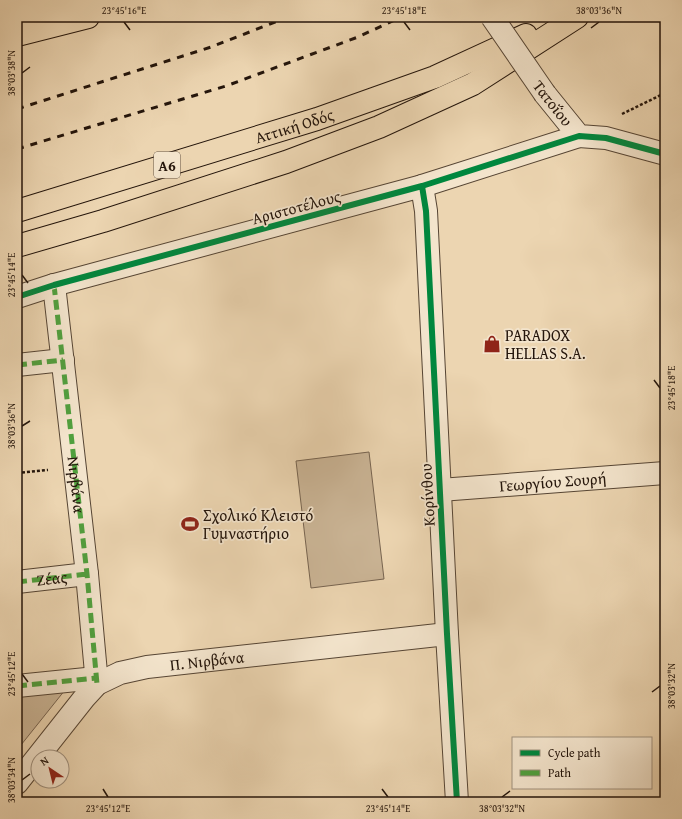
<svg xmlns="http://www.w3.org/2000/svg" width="682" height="819" viewBox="0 0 682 819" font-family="'Gentium Book Plus',serif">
<rect width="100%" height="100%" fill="#ecd5b1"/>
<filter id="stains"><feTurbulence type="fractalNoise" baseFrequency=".005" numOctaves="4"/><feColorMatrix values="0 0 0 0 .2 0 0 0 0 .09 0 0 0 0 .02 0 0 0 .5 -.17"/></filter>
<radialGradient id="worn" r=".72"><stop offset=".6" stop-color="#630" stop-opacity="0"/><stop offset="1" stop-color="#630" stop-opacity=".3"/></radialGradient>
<path fill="#cab495" stroke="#776450" d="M 369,452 L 384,579 L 311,588 L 296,461 Z
M 65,690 L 17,750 L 17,695 Z"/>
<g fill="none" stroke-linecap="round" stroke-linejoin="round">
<g stroke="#564534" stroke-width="24">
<g id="pedestrian">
<path d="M 17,365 L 63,360"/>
<path id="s1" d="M 17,582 L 87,574"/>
<path d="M 17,686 L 96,678"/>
</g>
</g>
<g stroke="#564534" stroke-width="24">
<g id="minor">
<path d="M 422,186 L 426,211 L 447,634 L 457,802"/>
<path id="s2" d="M 54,285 L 87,574 L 97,684"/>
<path d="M 17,297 L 54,285 L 422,186 L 579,136"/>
<path id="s3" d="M 440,490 L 665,473"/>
<path id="s4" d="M 17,783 L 85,697 L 97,684 L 120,673 L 147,667 L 447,634"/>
</g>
</g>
<g stroke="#564534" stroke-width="24">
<path id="tertiary" d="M 545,94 L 579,136 L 606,138 L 665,154"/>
</g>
<g stroke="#24150b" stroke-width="24">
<g id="motorway">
<path d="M 17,35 L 88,17"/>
<path id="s5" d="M 17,211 L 317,119 L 435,77 L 526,35"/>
<path d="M 17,246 L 103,221 L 286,162 L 379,127 L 473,84 L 577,17"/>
</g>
</g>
<path stroke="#24150b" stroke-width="2.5" stroke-dasharray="3 2" stroke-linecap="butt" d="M 622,114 L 665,93
M 17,473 L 48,470"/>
<use href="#pedestrian" stroke="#f3e4cc" stroke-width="22"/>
<use href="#minor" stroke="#f3e4cc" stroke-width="22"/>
<use href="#tertiary" stroke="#f3e4cc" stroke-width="22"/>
<use href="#motorway" stroke="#ecd5b1" stroke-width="22"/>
<path stroke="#24150b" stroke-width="3" stroke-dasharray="7 7" stroke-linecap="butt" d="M 17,109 L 211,47 L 288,17
M 17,149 L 226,86 L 358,37 L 401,17"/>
<g stroke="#564534" stroke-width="24" stroke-linecap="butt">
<path id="tertiary-bridge" d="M 492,17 L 545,94"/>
</g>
<use href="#tertiary-bridge" stroke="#f3e4cc" stroke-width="22"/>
<path stroke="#50a03e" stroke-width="5" stroke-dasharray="10 5" stroke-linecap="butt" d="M 54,285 L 87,574 L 97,684
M 17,365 L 63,360
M 17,582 L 87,574
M 17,686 L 96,678"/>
<g stroke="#f3e4cc" stroke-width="8">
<path id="cycleway" d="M 422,186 L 426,211 L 447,634 L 457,802
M 17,297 L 54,285 L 422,186 L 579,136 L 606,138 L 665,154"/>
</g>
<use href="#cycleway" stroke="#00873e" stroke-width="6"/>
</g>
<path fill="none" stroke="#24150b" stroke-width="1.5" d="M 124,22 L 130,30M 404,22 L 410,30M 591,28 L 599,22M 22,73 L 30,67M 22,275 L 28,283M 654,380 L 660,388M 22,426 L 30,421M 22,674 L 28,682M 652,692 L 660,686M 22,780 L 30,774M 103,789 L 108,797M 382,789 L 388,797M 502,797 L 510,791"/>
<defs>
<g id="shop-bare" transform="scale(1.38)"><path d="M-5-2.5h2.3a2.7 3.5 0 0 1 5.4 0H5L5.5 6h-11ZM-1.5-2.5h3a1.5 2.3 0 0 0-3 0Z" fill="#8f2418" stroke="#f3e4cc" stroke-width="2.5" paint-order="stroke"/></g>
<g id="stadium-bare" transform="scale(1.38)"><path d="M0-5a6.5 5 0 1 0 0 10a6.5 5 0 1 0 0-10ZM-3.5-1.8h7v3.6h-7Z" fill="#8f2418" stroke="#f3e4cc" stroke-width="2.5" paint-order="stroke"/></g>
</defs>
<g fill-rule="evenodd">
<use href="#shop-bare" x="492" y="344"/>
<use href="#stadium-bare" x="190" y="524"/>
</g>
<g text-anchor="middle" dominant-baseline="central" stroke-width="3.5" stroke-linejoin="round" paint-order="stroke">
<rect fill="#f3e4cc" stroke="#625345" stroke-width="1" x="154" y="152" width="26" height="26" rx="3"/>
<g font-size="15" font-weight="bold" fill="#24150b">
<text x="167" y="165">Α6</text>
</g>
<g font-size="16" fill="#24150b" stroke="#f3e4cc">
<text transform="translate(553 103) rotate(52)">Τατοΐου</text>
<text stroke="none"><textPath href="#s5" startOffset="290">Αττική Οδός</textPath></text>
<text transform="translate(296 207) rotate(-15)">Αριστοτέλους</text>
<text stroke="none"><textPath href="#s3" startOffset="113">Γεωργίου Σουρή</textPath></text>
<text stroke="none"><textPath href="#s2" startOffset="201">Νιρβάνα</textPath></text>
<text transform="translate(427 495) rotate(-93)">Κορίνθου</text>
<text stroke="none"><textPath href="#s1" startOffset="35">Ζέας</textPath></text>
<text stroke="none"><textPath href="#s4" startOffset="241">Π. Νιρβάνα</textPath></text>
</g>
<g font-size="16" fill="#24150b" stroke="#f3e4cc" text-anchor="start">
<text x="505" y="335">PARADOX<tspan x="505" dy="18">HELLAS S.A.</tspan></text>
<text x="203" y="515">Σχολικό Κλειστό<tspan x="203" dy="18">Γυμναστήριο</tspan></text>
</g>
</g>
<rect width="682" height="819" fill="none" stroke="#ecd5b1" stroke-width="44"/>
<rect x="512" y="737" width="140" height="52" fill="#f3e4cc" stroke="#a0917f"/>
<rect x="520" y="750" width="20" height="6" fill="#00873e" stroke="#a0917f"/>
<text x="548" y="757" font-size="12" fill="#24150b">Cycle path</text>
<rect x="520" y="770" width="20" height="6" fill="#50a03e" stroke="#a0917f"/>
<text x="548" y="777" font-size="12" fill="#24150b">Path</text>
<g transform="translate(50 769) rotate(325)"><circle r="19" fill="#f3e4cc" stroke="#a0917f"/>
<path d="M0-3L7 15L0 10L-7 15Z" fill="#8f2418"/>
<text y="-6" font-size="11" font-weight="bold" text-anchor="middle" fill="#24150b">N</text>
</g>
<rect x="22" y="22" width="638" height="775" fill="none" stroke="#24150b" stroke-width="1.5"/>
<g font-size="10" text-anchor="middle" fill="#24150b">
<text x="124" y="14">23°45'16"E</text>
<text x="404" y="14">23°45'18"E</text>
<text x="599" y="14">38°03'36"N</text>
<text transform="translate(11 73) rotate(-90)" y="4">38°03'38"N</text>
<text transform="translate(11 275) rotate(-90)" y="4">23°45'14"E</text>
<text transform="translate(671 388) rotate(-90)" y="4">23°45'18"E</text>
<text transform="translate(11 426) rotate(-90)" y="4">38°03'36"N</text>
<text transform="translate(11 674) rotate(-90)" y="4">23°45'12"E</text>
<text transform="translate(671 686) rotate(-90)" y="4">38°03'32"N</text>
<text transform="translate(11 780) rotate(-90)" y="4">38°03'34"N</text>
<text x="108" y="812">23°45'12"E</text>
<text x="388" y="812">23°45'14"E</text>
<text x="502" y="812">38°03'32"N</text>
</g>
<rect width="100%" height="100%" filter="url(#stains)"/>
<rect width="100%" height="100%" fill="url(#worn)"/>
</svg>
